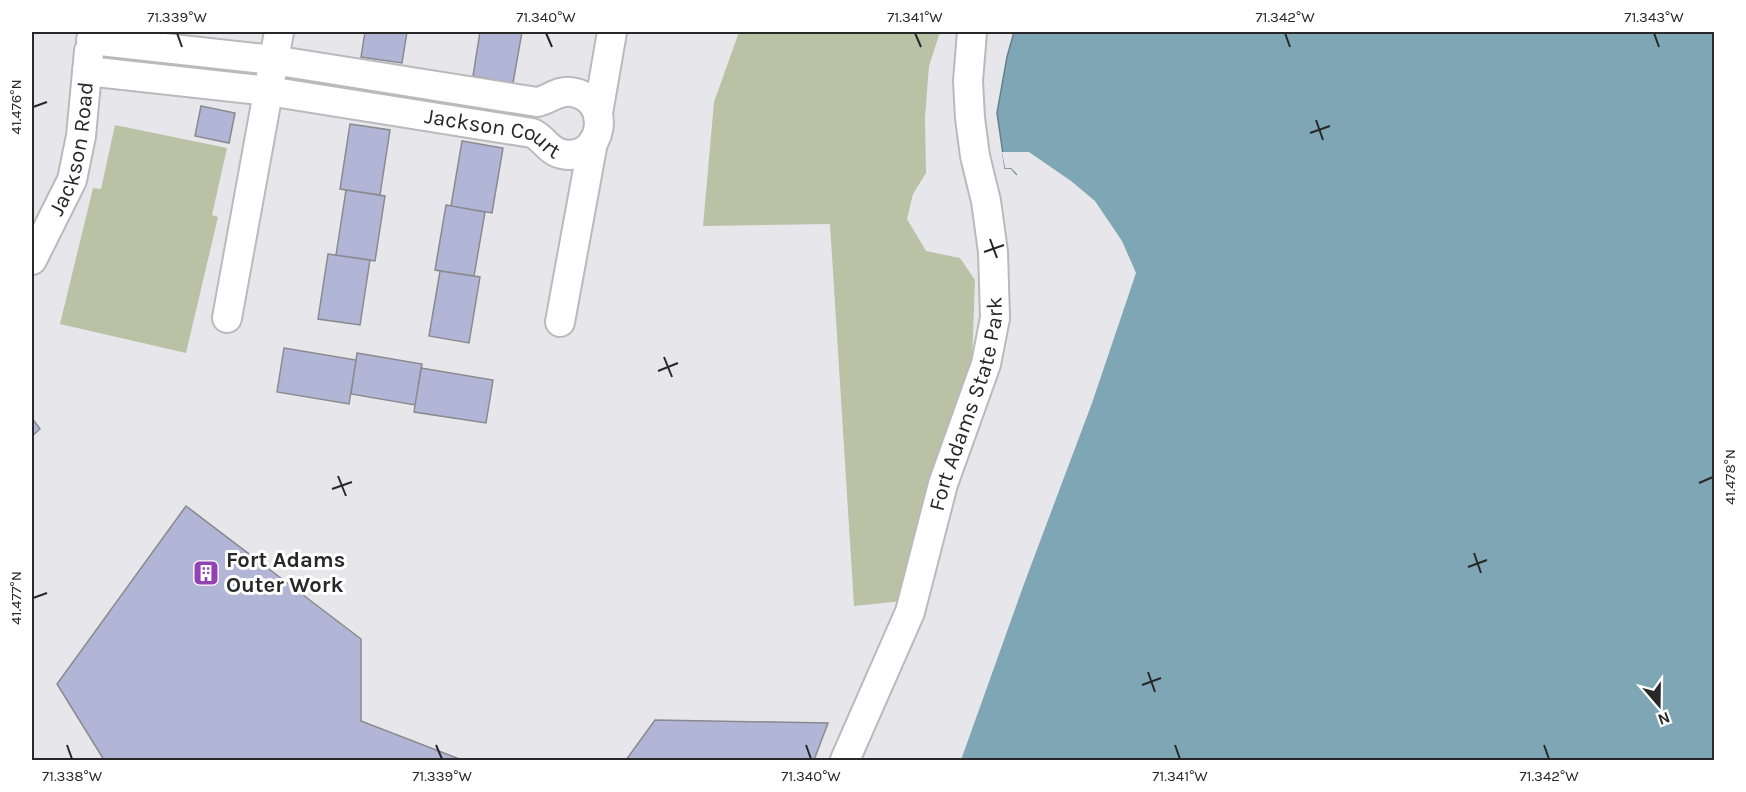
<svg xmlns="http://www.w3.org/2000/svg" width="1746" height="792" viewBox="0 0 1746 792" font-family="Karla,sans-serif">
<rect width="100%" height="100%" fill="#e7e7eb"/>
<path fill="#bbc1a5" d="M 739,32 L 940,32 L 929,66 L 925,118 L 926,173 L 913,194 L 907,219 L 926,251 L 960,258 L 975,280 L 971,389 L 902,601 L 854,606 L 830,224 L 703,226 L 714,102 Z
M 115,125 L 227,148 L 212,215 L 218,217 L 186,353 L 60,324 L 93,188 L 101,189 Z"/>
<path fill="#7fa6b4" stroke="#65808a" stroke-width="1.5" d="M 1014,32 L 1714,32 L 1714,760 L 904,760 L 1068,333 L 1082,291 L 1081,246 L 1011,168 L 1005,168 L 997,113 L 1007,57 Z"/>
<path fill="#e7e7eb" d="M 1002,152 L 1029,152 L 1071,181 L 1095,201 L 1122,241 L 1136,273 L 1092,403 L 1024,584 L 961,760 L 901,760 L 920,702 L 950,583 L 990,473 L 1019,418 L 1039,371 L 1065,332 L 1079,291 L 1078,247 L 1016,178 L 1017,174 L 1011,168 L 1005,168 Z"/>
<path fill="#b1b5d6" stroke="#8a8a8e" stroke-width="1.5" d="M 365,32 L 407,32 L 402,63 L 361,57 Z
M 480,32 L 522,32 L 513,83 L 473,76 Z
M 201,106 L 235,113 L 229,143 L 195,136 Z
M 350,124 L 390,130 L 380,195 L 340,189 Z
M 462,141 L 503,148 L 492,213 L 451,206 Z
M 346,190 L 385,196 L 375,261 L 336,255 Z
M 446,205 L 485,212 L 474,276 L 435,270 Z
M 328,254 L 370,260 L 360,325 L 318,319 Z
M 440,271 L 480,277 L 469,343 L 429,336 Z
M 284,348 L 356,360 L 349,404 L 277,392 Z
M 357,353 L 422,364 L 415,405 L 351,394 Z
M 421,368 L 493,380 L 486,423 L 414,412 Z
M 32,418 L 40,429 L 32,436 Z
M 186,506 L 361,639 L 361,721 L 462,760 L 104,760 L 57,684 Z
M 655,720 L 828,723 L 814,760 L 626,760 Z"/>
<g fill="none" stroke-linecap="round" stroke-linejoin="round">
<g stroke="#bababe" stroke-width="32">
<g id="minor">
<path id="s1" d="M 87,71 L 268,91 L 532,133 C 544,138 548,151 562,154 C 603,163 615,98 571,92 C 558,90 549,100 537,102 L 273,60 L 91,40"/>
<path d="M 598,113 L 612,32"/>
<path id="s2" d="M 32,260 L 72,180 L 81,136 L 89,51"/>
<path d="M 227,318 L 279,32"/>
<path d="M 560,322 L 593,142"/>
<path id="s3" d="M 845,760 L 910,612 L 943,484 L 986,364 L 995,318 L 993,252 L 986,201 L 975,156 L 970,118 L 968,81 L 972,32"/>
</g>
</g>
<use href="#minor" stroke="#fff" stroke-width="28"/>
</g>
<path fill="none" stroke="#282829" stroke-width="2" d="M 177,33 L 182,47M 546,33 L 552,47M 915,33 L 921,47M 1285,33 L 1290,47M 1654,33 L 1659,47M 33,107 L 47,102M 1316,120 L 1323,140M 1310,133 L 1330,126M 990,239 L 997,258M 984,252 L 1004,245M 664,357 L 672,377M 658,371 L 678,363M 338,476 L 346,496M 1699,483 L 1713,477M 332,489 L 352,482M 1474,553 L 1481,573M 1468,567 L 1487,560M 33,598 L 47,593M 1148,672 L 1155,692M 1142,685 L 1161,678M 67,745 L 72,759M 436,745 L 442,759M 806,745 L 811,759M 1175,745 L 1180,759M 1544,745 L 1549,759"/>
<defs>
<g id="building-square" transform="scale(1.35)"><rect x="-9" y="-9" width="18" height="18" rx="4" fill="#9242b2" stroke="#fff"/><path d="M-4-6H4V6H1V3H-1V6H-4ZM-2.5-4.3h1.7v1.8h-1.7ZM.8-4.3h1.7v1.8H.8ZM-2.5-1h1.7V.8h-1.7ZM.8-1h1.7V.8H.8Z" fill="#fff"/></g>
</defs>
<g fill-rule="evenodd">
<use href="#building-square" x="206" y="573"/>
</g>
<g text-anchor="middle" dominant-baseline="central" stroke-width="6" stroke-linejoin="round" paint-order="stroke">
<g font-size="22" fill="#282829" stroke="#fff">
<text stroke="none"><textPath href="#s1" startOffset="412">Jackson Court</textPath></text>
<text stroke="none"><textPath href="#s2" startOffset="120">Jackson Road</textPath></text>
<text stroke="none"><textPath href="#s3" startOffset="378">Fort Adams State Park</textPath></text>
</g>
<g font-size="22" font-weight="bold" fill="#282829" stroke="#fff" text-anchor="start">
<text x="226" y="560">Fort Adams<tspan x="226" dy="25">Outer Work</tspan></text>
</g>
</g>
<rect width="1746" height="792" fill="none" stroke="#ffffff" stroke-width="66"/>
<g transform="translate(1659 705) rotate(160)" stroke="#ffffff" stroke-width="4.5" paint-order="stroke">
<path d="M0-4.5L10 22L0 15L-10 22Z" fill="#282829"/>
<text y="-9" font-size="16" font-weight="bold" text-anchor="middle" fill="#282829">N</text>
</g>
<rect x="33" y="33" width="1680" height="726" fill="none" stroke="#282829" stroke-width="2"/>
<g font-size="15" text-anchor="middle" fill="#282829">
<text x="177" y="22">71.339°W</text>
<text x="546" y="22">71.340°W</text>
<text x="915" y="22">71.341°W</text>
<text x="1285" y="22">71.342°W</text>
<text x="1654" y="22">71.343°W</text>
<text transform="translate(16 107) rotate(-90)" y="5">41.476°N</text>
<text transform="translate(1730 477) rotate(-90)" y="5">41.478°N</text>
<text transform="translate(16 598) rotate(-90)" y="5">41.477°N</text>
<text x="72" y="781">71.338°W</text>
<text x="442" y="781">71.339°W</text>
<text x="811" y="781">71.340°W</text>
<text x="1180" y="781">71.341°W</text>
<text x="1549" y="781">71.342°W</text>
</g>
</svg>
